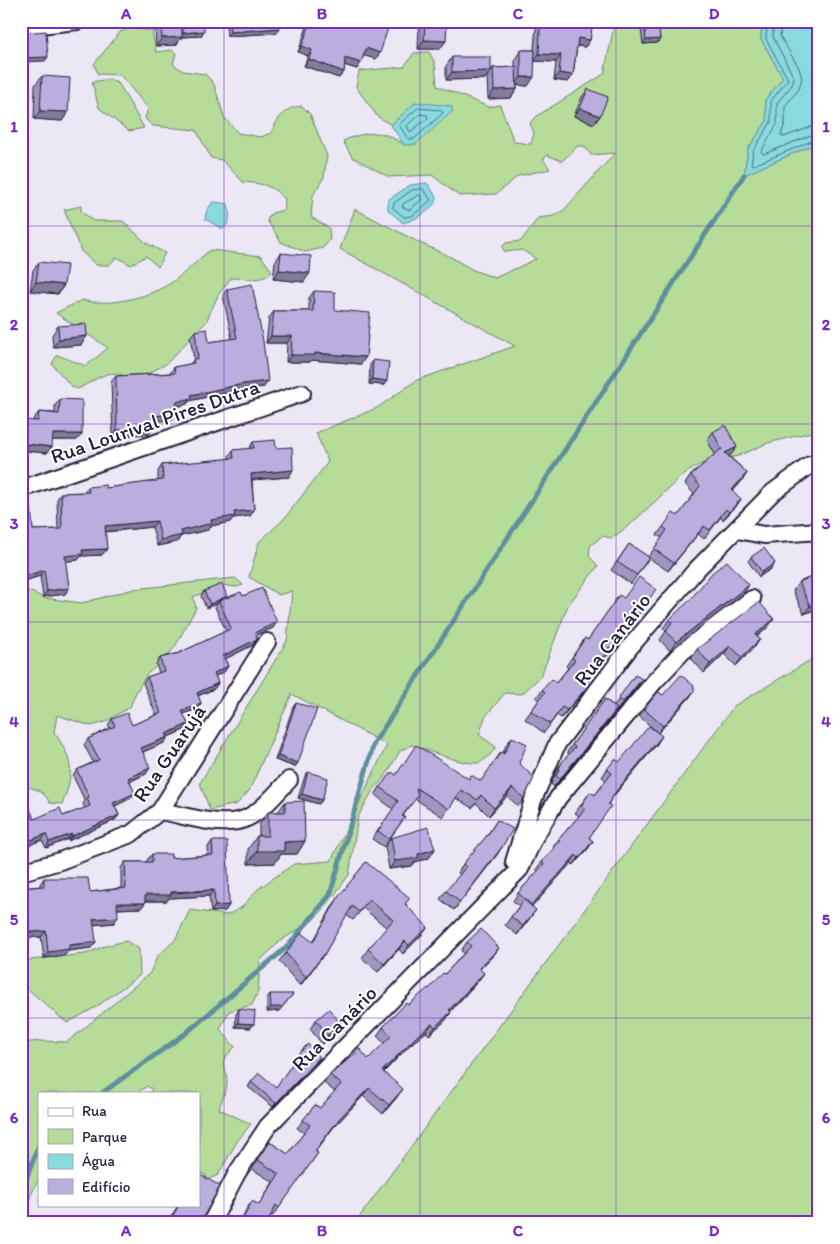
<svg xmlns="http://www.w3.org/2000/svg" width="840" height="1244" viewBox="0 0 840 1244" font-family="Itim,sans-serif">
<rect width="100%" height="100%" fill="#ebe7f5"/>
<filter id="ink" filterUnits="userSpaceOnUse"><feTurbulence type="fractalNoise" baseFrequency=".02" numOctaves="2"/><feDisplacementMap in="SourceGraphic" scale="10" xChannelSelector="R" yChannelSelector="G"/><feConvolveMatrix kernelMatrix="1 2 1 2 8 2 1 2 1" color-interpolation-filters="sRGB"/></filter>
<g filter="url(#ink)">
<path fill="#b5dd99" stroke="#6c806a" d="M 615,21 L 762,21 L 761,39 L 783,78 L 765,100 L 767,121 L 748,149 L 744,175 L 819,142 L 819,430 L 768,443 L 738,456 L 701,464 L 684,474 L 630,525 L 612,538 L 602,536 L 590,546 L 589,556 L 598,566 L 568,605 L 541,676 L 522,694 L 505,693 L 485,717 L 479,735 L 496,747 C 491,754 485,762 476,763 C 461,764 427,750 412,745 L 400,751 L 385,777 L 373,790 L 358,817 L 349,875 L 324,909 L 312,921 L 280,941 L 260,961 L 258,992 L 252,1005 L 229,1011 L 220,1029 L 235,1047 C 216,1066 226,1061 227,1082 C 227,1090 221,1101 219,1109 L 251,1124 L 238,1140 L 218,1175 L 207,1180 L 205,1174 L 199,1173 L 199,1093 L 151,1093 L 152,1089 L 147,1086 L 137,1093 L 39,1093 L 39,1178 L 30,1197 L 28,1218 L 21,1223 L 21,1043 L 40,1041 L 67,1042 L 87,1026 L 150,973 L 157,957 L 175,940 L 190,910 L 227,915 L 241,908 L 258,889 L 294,864 L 331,861 L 387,745 L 292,694 L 249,791 L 237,804 L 210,810 L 200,783 L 287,641 L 292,591 L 279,595 L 249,577 L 259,542 L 284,519 L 328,462 L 316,433 L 377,408 L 417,380 L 515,346 L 340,249 L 355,209 L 418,242 L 449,256 L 473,270 L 495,278 L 536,259 L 522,250 L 505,252 L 502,247 L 506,243 L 521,241 L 538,218 L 554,216 L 564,210 L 615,153 L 591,155 L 584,146 L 578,146 L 562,161 L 547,155 L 543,159 L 550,169 L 518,176 L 496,194 L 459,196 L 432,175 L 389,177 L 352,157 L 343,141 C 353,136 375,130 386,135 C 399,140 400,145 416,144 L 416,102 L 391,125 L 377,116 L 356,87 L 359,71 L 404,67 L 414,53 L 429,52 L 435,63 L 437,86 L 489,107 L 500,105 L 514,142 L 531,144 L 534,133 L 530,123 L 537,116 L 604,74 Z
M 130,28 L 152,31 L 156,52 L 172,50 L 176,53 L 173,64 L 183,71 L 205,74 L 214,84 L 224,117 L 238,133 L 261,137 L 271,133 C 279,117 283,108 302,106 L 310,114 L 327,156 L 324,177 L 313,195 L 311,217 L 329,228 L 330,239 L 323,248 L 305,252 L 281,242 L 267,220 L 272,213 L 284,210 L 285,199 C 270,184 263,184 243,182 L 222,160 L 211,158 L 196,130 L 153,126 L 145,119 L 148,108 L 120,75 L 98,74 L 94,64 L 120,32 Z
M 109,79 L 119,84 L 144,128 L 129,131 L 99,108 L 92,82 Z
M 81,206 L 81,211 L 93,221 L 123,221 L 146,243 L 165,253 L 158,267 L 146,256 L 131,265 L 117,257 L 109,265 L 96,265 L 81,251 L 64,210 Z
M 210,250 L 261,256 L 271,270 L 271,273 C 262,282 243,278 231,278 L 218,295 L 206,322 L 166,364 L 132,382 C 113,363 98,379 78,389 L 71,386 L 52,364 L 57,355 L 86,366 L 108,348 L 56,313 L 82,300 C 105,306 135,300 158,290 C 177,282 194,263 210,250 Z
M 235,578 L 243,585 L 236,587 L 222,585 L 193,597 L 196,608 L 176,645 L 166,659 L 147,674 L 136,692 L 130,707 L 105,722 L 91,726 L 57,715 L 54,732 C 73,760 75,772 62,804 L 50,803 C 43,790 35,788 21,786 L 21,587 L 44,598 L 82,603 L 134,589 Z
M 819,655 L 819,1223 L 355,1223 L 734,706 Z
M 126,941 L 139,949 L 140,975 L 96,1007 L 67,1023 L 21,983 L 21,961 L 85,954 L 105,946 Z"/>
<path fill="#89dadf" stroke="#60909d" d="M 762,21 L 819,21 L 819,142 L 744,175 L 748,149 L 767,121 L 765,100 L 783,78 L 761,39 Z
M 416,102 L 451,106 L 453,111 L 416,144 L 404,145 L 391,125 Z
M 427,183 L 437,198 C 433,210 416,220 403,223 L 388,210 L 388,200 L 410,185 Z
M 213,202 L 228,204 C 230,214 231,222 223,229 L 205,219 L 207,210 Z"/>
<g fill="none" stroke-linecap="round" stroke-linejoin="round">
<path stroke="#4b6c7d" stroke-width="1" d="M 767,21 L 766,39 L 788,79 L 771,101 L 771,122 L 753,151 L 751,164 L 754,165 L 819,138
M 773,21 L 773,37 L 794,78 L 792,85 L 777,103 L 777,124 L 761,152 L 764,154 L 819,132
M 781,21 L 780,36 L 799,68 L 802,78 L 799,89 L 785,106 L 785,123 L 781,135 L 784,137 L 819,124
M 418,108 L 441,110 L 443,113 L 414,139 L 408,139 L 399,125 Z
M 420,114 L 427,115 L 428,118 L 410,132 L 407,126 Z
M 423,189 L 431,200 L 412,216 L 404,217 L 393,208 L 394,203 L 412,190 Z
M 420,195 L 422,199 L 410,210 L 402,207 L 403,204 Z"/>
<path stroke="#60909d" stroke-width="5" d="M 102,1093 L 186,1033 L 288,946 L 330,895 L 374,743 L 744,175
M 21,1192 L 39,1145"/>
<g stroke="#22223b" stroke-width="20">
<path id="minor" d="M 21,27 L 77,21
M 21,489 L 302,393
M 737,530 L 764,535 L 819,531
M 160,811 C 184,815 214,826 238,821 C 258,817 275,794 289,780
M 514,862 L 533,800 L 557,744 L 630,647 L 696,570 L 772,493 L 810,465
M 21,872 L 60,861 L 131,834 L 160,811 L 267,642
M 211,1223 L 237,1173 L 268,1126 L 520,869 L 534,838 L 558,798 L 654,682 L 683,651 L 752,599"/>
</g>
<use href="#minor" stroke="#fff" stroke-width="16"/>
</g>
<path fill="#a196c0" stroke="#22223b" d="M 161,21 L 204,21 L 201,36 L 182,37 L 176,45 L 156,46 L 155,29 Z
M 227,21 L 279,21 L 277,33 L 227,36 L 226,23 Z
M 309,21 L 344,21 L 356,25 L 359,21 L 367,21 L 376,59 L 364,55 L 357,69 L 344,65 L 344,72 L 339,78 L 304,66 L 308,56 L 298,52 Z
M 422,21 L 425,21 L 440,49 L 418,49 L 419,25 Z
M 537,21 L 593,21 L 590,40 L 585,47 L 577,46 L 573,75 L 568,82 L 554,80 L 556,62 L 535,61 L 528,86 L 517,85 L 517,89 L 511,98 L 488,99 L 487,77 L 493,68 L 515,67 L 515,59 L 521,50 L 534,50 L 535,37 Z
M 641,21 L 658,21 L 660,39 L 657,43 L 643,44 L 640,23 Z
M 452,57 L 485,79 L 446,80 L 446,66 Z
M 42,76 L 68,112 L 62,121 L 34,119 L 35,85 Z
M 588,89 L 600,116 L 594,124 L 574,116 L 582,97 Z
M 281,253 L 304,282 L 273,279 L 275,262 Z
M 39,262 L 64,285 L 58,294 L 30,291 L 33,270 Z
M 227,289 L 264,387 L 238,390 L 189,401 L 187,404 L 176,407 L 172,420 L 153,421 L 153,428 L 149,434 L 113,436 L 111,382 L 116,376 L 170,373 L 174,367 L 190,364 L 194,359 L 190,337 L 195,331 L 209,342 L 232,339 L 223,295 Z
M 314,291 L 335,310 L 361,364 L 311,360 L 310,362 L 286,362 L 287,343 L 266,343 L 269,318 L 274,311 L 309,311 L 309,298 Z
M 58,326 L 87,336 L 81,345 L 53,347 L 52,335 Z
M 373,360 L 384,385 L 369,384 L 370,365 Z
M 60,399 L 77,440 L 52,440 L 47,453 L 26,451 L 22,455 L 34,418 L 39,412 L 55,413 L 55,406 Z
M 713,432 L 731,455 L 729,456 L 747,473 L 742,481 L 733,491 L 741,499 L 735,508 L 723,520 L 721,517 L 704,539 L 698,534 L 668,571 L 649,558 L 631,584 L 611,570 L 629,544 L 648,557 L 662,538 L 657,535 L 663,527 L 678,516 L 694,494 L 685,484 L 691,475 L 715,454 L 707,440 Z
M 253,442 L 276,448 L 289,477 L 252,480 L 254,510 L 250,516 L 233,518 L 230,522 L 211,526 L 208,530 L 181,536 L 177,542 L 157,546 L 152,527 L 105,532 L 102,555 L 81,556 L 78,560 L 65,561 L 69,588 L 65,594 L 43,597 L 40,576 L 21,582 L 21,506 L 33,530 L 58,529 L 57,499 L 61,493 L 84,492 L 88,487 L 106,488 L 158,481 L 158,471 L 162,465 L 229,459 L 229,456 L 233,450 L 249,449 Z
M 818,443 L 819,443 L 819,462 L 813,456 L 813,451 Z
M 815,495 L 819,515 L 813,515 L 812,500 Z
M 751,557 L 772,568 L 759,577 L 748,561 Z
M 819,574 L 819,608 L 804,614 L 793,591 L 799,582 Z
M 204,591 L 225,599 L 243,596 L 273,628 L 256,635 L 257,639 L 253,645 L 225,659 L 228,666 L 224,672 L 215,676 L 218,683 L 214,689 L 198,696 L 201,703 L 197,709 L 183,714 L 188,724 L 184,730 L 168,737 L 164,743 L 143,752 L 146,774 L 129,782 L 131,798 L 115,806 L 119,815 L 115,820 L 68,841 L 68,839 L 46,848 L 42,840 L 21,848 L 21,788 L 34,819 L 63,816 L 85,808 L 83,804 L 85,801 L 73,776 L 77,770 L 93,762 L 84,745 L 88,739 L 110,728 L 108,725 L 112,719 L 132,725 L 156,715 L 143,683 L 147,677 L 159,673 L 156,664 L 160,658 L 179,653 L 226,631 L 215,607 L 218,603 L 206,608 L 201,596 Z
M 743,594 L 670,651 L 660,640 L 666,631 L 663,628 L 669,620 Z
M 619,595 L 630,628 L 626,628 L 606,657 L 604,656 L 590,676 L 582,694 L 561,718 L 557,715 L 544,733 L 525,719 L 539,700 L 536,698 L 542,690 L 556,683 L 568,668 L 566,666 L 585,638 L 588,640 Z
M 768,627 L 757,637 L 760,639 L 754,648 L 736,666 L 724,654 L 704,673 L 691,658 L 697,649 Z
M 635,675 L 636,688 L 617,711 L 554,787 L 551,784 L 557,769 L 569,754 L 567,752 L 605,699 L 614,706 Z
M 694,691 L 689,698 L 658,733 L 657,744 L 613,796 L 589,838 L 593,841 L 588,849 L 573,865 L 571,863 L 532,907 L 530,918 L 517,935 L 505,925 L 519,906 L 513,901 L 518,893 L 538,871 L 536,869 L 554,848 L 553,847 L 558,840 L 579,816 L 575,813 L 590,792 L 595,795 L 606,780 L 602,777 L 607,769 L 619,762 L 656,731 L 639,716 L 644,709 L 663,695 Z
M 296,703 L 295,767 L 275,760 L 293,707 Z
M 512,737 L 519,763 L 524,798 L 518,806 L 507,796 L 489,816 L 476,803 L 472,808 L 456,798 L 443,817 L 415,799 L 403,816 L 405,817 L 384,847 L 372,839 L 393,809 L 375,795 L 380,787 L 396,775 L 469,779 L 481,781 L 503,753 L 506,745 Z
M 308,772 L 322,800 L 319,804 L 298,798 L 305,776 Z
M 285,802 L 305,841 L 297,854 L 281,854 L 275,863 L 248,864 L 248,849 L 257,836 L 259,836 L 259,825 L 268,812 L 278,812 Z
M 497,820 L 502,847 L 454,910 L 440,899 L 446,891 L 460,875 L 458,873 L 463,864 L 486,837 Z
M 391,838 L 435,849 L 429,858 L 415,862 L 412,866 L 389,869 L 385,846 Z
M 212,841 L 229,905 L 225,911 L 211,912 L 209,896 L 169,898 L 167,901 L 145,901 L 145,903 L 141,908 L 117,909 L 114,923 L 93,925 L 91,948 L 68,951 L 65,955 L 44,958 L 41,937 L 21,938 L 21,888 L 40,886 L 40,884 L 44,878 L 90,892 L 121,888 L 121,868 L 125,862 L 147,862 L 147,860 L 152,854 L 171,858 L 208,855 L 208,847 Z
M 366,862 L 406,904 L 422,935 L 403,954 L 399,949 L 378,972 L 362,958 L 368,949 L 387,928 L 363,908 L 353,920 L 346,915 L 325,953 L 300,986 L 279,961 L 286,953 L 313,942 L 333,905 Z
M 467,942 L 499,948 L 493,956 L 480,969 L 484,973 L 478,981 L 450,1012 L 451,1012 L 445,1021 L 429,1035 L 426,1032 L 411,1044 L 384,1072 L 397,1097 L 383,1114 L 363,1096 L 333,1128 L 316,1151 L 318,1153 L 273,1216 L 271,1215 L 267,1223 L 239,1223 L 246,1210 L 252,1201 L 259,1205 L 273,1182 L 252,1169 L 270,1142 L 288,1154 L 304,1133 L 297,1128 L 315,1105 L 320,1108 L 335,1092 L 324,1083 L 330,1075 L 368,1059 L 384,1043 L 377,1036 L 383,1027 L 429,989 L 445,974 L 464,953 L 461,951 Z
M 270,994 L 279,1011 L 267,1012 L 267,998 Z
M 239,1009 L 251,1028 L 235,1027 L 236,1014 Z
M 316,1020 L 335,1033 L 322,1044 L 310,1029 Z
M 297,1055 L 320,1057 L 317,1062 L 273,1107 L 248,1087 L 251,1082 L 276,1087 L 295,1061 L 294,1059 Z
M 174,1205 L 199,1205 L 200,1223 L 167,1223 L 177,1207 Z"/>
<path fill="#837a9c" stroke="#22223b" d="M 280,28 L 277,33 L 227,36 L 230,32 Z
M 204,31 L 201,36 L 182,37 L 176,45 L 156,46 L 162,38 L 183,33 Z
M 578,38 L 590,40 L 585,47 L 573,45 Z
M 660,39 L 657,43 L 643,44 L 646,40 Z
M 424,40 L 446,41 L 440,49 L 418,49 Z
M 302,46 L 312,50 L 308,56 L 298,52 Z
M 366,48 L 380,53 L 376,59 L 361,55 Z
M 539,54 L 561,55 L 556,62 L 534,61 Z
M 48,57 L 45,61 L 21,62 L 21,58 Z
M 345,58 L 361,63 L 357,69 L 340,64 Z
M 309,59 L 344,72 L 339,78 L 304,66 Z
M 491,71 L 485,79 L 446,80 L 452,72 Z
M 559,73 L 573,75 L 568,82 L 554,80 Z
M 521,77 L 534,77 L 528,86 L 515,85 Z
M 517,89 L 511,98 L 488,99 L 494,90 Z
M 580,108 L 600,116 L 594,124 L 574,116 Z
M 40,111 L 68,112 L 62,121 L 34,119 Z
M 279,270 L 310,273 L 304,282 L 273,279 Z
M 36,282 L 64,285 L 58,294 L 30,291 Z
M 87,336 L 81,345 L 53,347 L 59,339 Z
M 271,336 L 292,336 L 287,343 L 266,343 Z
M 315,353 L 366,357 L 361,364 L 311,360 L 310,362 L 286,362 L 291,355 Z
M 372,379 L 387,381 L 384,385 L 369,384 Z
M 268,381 L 264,387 L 238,390 L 189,401 L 187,404 L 172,408 L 176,402 L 191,395 L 243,384 Z
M 177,414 L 172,420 L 149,422 L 153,416 Z
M 153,428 L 149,434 L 113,436 L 117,430 Z
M 53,434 L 82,434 L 77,440 L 48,440 Z
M 27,444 L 52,447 L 47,453 L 26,451 L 22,455 L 21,455 L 21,449 Z
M 737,447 L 731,455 L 720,461 L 725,453 Z
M 293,470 L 289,477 L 247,480 L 251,474 Z
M 747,473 L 742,481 L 726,498 L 732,490 Z
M 741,499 L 735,508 L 723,520 L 729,512 Z
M 254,510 L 250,516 L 233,518 L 230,522 L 211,526 L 208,530 L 181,536 L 177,542 L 157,546 L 161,540 L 181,531 L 234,512 Z
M 816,511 L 819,511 L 819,515 L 813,515 Z
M 157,521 L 152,527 L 101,532 L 105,526 Z
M 704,526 L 698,534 L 668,571 L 674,563 Z
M 107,549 L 102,555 L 81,556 L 78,560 L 60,562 L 65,556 L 82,550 Z
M 775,563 L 772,568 L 759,577 L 762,572 Z
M 44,570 L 40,576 L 21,582 L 21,579 L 23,577 Z
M 749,585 L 743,594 L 670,651 L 676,642 Z
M 69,588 L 65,594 L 43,597 L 47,591 Z
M 227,596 L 224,600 L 219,601 L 218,603 L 206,608 L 210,604 Z
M 819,602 L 819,608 L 804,614 L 810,606 Z
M 774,619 L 768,627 L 749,643 L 755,635 Z
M 632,620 L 635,620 L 630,628 L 626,628 L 606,657 Z
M 277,622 L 273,628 L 252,637 L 256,632 Z
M 257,639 L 253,645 L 219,662 L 223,656 Z
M 760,639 L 754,648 L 736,666 L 742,657 Z
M 730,646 L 724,654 L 704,673 L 710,664 Z
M 228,666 L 224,672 L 210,679 L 214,673 Z
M 593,679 L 582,694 L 561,718 L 567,710 Z
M 642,679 L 636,688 L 617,711 L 623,702 Z
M 218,683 L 214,689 L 193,698 L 197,693 Z
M 694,691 L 689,698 L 658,733 L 663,726 Z
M 201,703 L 197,709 L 178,716 L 182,711 Z
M 617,709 L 612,717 L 554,787 L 560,779 Z
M 188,724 L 184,730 L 162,739 L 166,734 Z
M 662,736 L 657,744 L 612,798 L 617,790 Z
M 168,737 L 164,743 L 138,754 L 141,748 Z
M 278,756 L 298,763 L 295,767 L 275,760 Z
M 150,768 L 146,774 L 124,784 L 128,778 Z
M 512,788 L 507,796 L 489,816 L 494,808 Z
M 135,793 L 131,798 L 109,809 L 113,803 Z
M 302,794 L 322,800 L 319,804 L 298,798 Z
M 119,815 L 115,820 L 68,841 L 72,836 Z
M 46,834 L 42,840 L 21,848 L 21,844 Z
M 72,834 L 68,839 L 46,848 L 49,842 Z
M 305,841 L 297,854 L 281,854 L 275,863 L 248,864 L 257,851 L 284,842 Z
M 593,841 L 588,849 L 573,865 L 579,858 Z
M 502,847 L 497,855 L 454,910 L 460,902 Z
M 435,849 L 429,858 L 415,862 L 412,866 L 389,869 L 395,861 Z
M 576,855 L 571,863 L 527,913 L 532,905 Z
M 214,890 L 209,896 L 169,898 L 167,901 L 141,901 L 145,895 Z
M 117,903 L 145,903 L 141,908 L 113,909 Z
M 229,905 L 225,911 L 211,912 L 215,906 Z
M 536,910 L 530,918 L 517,935 L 523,926 Z
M 118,917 L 114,923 L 89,925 L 93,919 Z
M 428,927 L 422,935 L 403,954 L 409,945 Z
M 46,931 L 41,937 L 21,938 L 21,933 Z
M 405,941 L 399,949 L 378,972 L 384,964 Z
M 96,942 L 91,948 L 68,951 L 65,955 L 44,958 L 48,952 L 69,945 Z
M 499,948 L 493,956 L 473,976 L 479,968 Z
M 325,953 L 319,961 L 300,986 L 306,977 Z
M 484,973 L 478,981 L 443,1019 L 449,1010 Z
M 293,994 L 279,1011 L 267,1012 L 271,1007 Z
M 451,1012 L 445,1021 L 429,1035 L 435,1027 Z
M 238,1023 L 254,1024 L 251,1028 L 235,1027 Z
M 341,1024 L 335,1033 L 322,1044 L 328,1035 Z
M 432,1024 L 426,1032 L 411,1044 L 376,1079 L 382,1071 L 417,1036 Z
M 320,1057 L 317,1062 L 273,1107 L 276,1103 Z
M 369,1088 L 363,1096 L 333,1128 L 309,1159 L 339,1119 Z
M 403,1089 L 397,1097 L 383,1114 L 389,1105 Z"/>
<path fill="#bbaedf" stroke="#22223b" d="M 161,21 L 182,21 L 182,37 L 162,38 Z
M 182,21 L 204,21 L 204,31 L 183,33 Z
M 229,21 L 279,21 L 280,28 L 230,32 Z
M 311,21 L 344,21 L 358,26 L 360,21 L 367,21 L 388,28 L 380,53 L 366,48 L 361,63 L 345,58 L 344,72 L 309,59 L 312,50 L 302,46 Z
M 425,21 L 447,21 L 446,41 L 424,40 Z
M 541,21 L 593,21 L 590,40 L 578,38 L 573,75 L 559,73 L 561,55 L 539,54 L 540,30 Z
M 644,21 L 658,21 L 660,39 L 646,40 Z
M 46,31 L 48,57 L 21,58 L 21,33 Z
M 521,50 L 535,50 L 534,77 L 521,77 Z
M 452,57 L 491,57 L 491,71 L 452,72 Z
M 516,67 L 517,89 L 494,90 L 493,68 Z
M 42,76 L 70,78 L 68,112 L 40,111 Z
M 588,89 L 608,97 L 600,116 L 580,108 Z
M 281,253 L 311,256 L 310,273 L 279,270 Z
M 39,262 L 67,265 L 64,285 L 36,282 Z
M 252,284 L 263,341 L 268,381 L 243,384 L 191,395 L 192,398 L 176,402 L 177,414 L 153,416 L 153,428 L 117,430 L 116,376 L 175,373 L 174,367 L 194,363 L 193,359 L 198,358 L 195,331 L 207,329 L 209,342 L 237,338 L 227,289 Z
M 314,291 L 335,292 L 335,310 L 370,313 L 366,357 L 315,353 L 315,355 L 291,355 L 292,336 L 271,336 L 274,311 L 313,311 Z
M 86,324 L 87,336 L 59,339 L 58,326 Z
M 373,360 L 389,362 L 387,381 L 372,379 Z
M 60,399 L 82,400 L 82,434 L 53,434 L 52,447 L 27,444 L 27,449 L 21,449 L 21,420 L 38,421 L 39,412 L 59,414 Z
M 725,425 L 737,447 L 725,453 L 747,473 L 732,490 L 741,499 L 729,512 L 726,509 L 710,530 L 704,526 L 674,563 L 654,549 L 667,530 L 663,527 L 673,513 L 678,516 L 700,486 L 691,475 L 721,449 L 722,450 L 713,432 Z
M 275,440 L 276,448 L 292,447 L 293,470 L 251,474 L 254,510 L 234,512 L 235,516 L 211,520 L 212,523 L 181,531 L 182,535 L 161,540 L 157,521 L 105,526 L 107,549 L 82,550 L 83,554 L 65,556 L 69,588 L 47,591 L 44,570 L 23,577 L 21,573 L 21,506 L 31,506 L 33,530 L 62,529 L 61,493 L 89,492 L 88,487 L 106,485 L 106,488 L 163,480 L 162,465 L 234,458 L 233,450 L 254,448 L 253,442 Z
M 815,495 L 819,495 L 819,511 L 816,511 Z
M 629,544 L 649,557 L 637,575 L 617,562 Z
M 764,548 L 775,563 L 762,572 L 751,557 Z
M 727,561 L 749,585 L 676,642 L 666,631 L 672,622 L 669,620 L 690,600 L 712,573 Z
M 819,574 L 819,602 L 810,606 L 799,582 Z
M 639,577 L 656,589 L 635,620 L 632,620 L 612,649 L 609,647 L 590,676 L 593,679 L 588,686 L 567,710 L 562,707 L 550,724 L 531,711 L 545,692 L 542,690 L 552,679 L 556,683 L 575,660 L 572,658 L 585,638 L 588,640 L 619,595 L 624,598 Z
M 222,584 L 227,596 L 210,604 L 204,591 Z
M 262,588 L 277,622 L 256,632 L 257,639 L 223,656 L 228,666 L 214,673 L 218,683 L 197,693 L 201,703 L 182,711 L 188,724 L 166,734 L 168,737 L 141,748 L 150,768 L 128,778 L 135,793 L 113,803 L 119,815 L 72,836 L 72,834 L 49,842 L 46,834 L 21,844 L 21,788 L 34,819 L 60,808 L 63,816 L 90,806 L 87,798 L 89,797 L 77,770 L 99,760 L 88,739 L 115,726 L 112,719 L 127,713 L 132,725 L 161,713 L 147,677 L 164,671 L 160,658 L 179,653 L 228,630 L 231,628 L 219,601 L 241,592 L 243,596 Z
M 759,602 L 774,619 L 755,635 L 760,639 L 742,657 L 730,646 L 710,664 L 697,649 Z
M 635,675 L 642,679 L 623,702 L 618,699 Z
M 681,675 L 694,686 L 694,691 L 663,726 L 644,709 L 658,692 L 663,695 Z
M 605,699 L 617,709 L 560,779 L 556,776 L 562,762 L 575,747 L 572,745 Z
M 296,703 L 317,709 L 298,763 L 278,756 Z
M 649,726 L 662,736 L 617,790 L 608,804 L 611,806 L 589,838 L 593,841 L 579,858 L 576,855 L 532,905 L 518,893 L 544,864 L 542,862 L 560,841 L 558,840 L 585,809 L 581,806 L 590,792 L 595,795 L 612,773 L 607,769 L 615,759 L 619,762 Z
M 512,737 L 527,744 L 519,763 L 534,778 L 524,798 L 512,788 L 494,808 L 481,795 L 478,800 L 461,790 L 449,809 L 416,788 L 418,796 L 402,816 L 405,817 L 389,839 L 378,831 L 398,801 L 380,787 L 392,772 L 396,775 L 416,745 L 469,779 L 471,775 L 481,781 L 501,752 L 504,754 Z
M 308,772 L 328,778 L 322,800 L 302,794 Z
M 304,801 L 305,841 L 284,842 L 284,851 L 257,851 L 257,836 L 268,836 L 268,812 L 285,812 L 285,802 Z
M 497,820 L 513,829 L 502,847 L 460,902 L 446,891 L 466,867 L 463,864 L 489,833 Z
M 428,827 L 435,849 L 418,854 L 418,858 L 395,861 L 391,838 Z
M 212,841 L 227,841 L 229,905 L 215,906 L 214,890 L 171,892 L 171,895 L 145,895 L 145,903 L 117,903 L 118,917 L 93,919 L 96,942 L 69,945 L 69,949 L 48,952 L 46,931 L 21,933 L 21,888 L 44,886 L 44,878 L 88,878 L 90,892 L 126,888 L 125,862 L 152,862 L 152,854 L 171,854 L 171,858 L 213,855 Z
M 366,862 L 410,898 L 405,904 L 428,927 L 409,945 L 405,941 L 384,964 L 368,949 L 393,920 L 369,899 L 359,912 L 352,906 L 325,953 L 306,977 L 286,953 L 301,933 L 313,942 L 339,896 Z
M 524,900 L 536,910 L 523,926 L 511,917 Z
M 481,929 L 499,948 L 479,968 L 484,973 L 449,1010 L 451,1012 L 435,1027 L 432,1024 L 417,1036 L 382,1071 L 403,1089 L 389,1105 L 369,1088 L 339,1119 L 315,1151 L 318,1153 L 279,1208 L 276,1205 L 267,1223 L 241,1223 L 252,1201 L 259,1205 L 279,1174 L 258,1160 L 270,1142 L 288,1154 L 310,1125 L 303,1120 L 315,1105 L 320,1108 L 341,1084 L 330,1075 L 360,1049 L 368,1059 L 391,1036 L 383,1027 L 406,1003 L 408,1005 L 428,988 L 429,989 L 443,973 L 445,974 L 471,946 L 467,942 Z
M 270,994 L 293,994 L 282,1007 L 271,1007 Z
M 239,1009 L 255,1011 L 254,1024 L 238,1023 Z
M 329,1009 L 341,1024 L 328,1035 L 316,1020 Z
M 308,1044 L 320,1057 L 276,1103 L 251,1082 L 259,1073 L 276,1087 L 298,1056 L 297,1055 Z
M 199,1174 L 220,1186 L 200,1223 L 171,1223 L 169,1222 L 179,1205 L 199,1205 Z"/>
</g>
<path fill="none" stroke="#7b2cbf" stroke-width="1" stroke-opacity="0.55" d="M 224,21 L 224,1223M 420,21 L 420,1223M 616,21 L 616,1223M 21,226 L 819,226M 21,424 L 819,424M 21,622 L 819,622M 21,820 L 819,820M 21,1018 L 819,1018"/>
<g text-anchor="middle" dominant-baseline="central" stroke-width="4" stroke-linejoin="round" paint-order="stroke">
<g font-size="21" fill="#22223b" stroke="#fff">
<text transform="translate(155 421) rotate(-19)">Rua Lourival Pires Dutra</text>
<text transform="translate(612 639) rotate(-52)">Rua Canário</text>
<text transform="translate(169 753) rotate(-56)">Rua Guarujá</text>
<text transform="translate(334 1028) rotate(-45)">Rua Canário</text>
</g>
</g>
<rect width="840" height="1244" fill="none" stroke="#fff" stroke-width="55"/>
<rect x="38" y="1092" width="162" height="115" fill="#ffffff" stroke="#a7a7b1"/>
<rect x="48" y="1108" width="25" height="8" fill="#ffffff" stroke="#a7a7b1"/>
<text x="82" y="1116" font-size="15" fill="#22223b">Rua</text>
<rect x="48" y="1129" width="25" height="15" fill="#b5dd99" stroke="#a7a7b1"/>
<text x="82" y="1142" font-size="15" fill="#22223b">Parque</text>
<rect x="48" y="1154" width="25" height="15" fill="#89dadf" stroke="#a7a7b1"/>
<text x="82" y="1166" font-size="15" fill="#22223b">Água</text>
<rect x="48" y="1179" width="25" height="15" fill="#bbaedf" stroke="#a7a7b1"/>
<text x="82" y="1192" font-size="15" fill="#22223b">Edifício</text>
<rect x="28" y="28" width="784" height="1188" fill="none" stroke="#7b2cbf" stroke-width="2"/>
<g font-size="16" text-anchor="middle" font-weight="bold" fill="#7b2cbf">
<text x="126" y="19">A</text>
<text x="322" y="19">B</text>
<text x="518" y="19">C</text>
<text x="714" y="19">D</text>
<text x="14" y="132">1</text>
<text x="826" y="132">1</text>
<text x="14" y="330">2</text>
<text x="826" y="330">2</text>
<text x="14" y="529">3</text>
<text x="826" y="529">3</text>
<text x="14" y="727">4</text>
<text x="826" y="727">4</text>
<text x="14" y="925">5</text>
<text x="826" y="925">5</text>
<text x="14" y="1123">6</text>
<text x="826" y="1123">6</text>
<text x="126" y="1236">A</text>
<text x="322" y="1236">B</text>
<text x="518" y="1236">C</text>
<text x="714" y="1236">D</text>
</g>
</svg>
